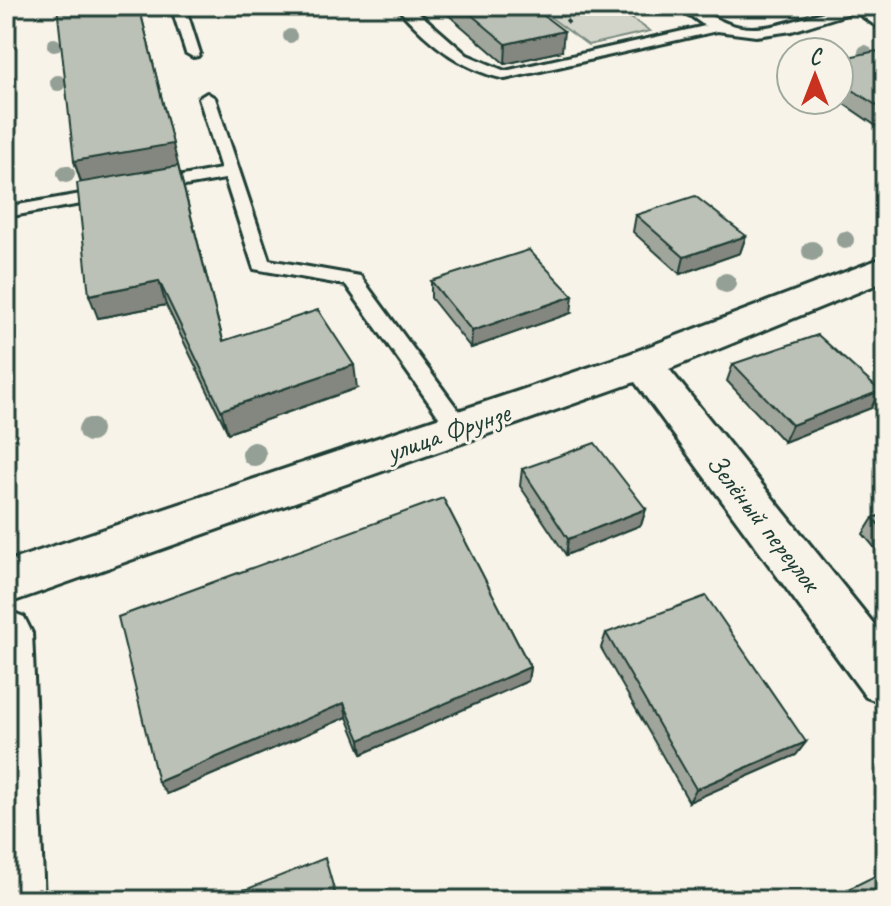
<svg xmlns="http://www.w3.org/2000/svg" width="891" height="906" viewBox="0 0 891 906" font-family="Caveat,sans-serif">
<rect width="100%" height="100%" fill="#f7f3e8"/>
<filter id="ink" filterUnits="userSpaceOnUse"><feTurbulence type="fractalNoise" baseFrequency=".0125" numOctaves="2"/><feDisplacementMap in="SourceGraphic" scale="16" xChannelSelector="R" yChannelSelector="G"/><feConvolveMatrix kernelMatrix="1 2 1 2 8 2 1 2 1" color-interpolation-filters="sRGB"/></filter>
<g filter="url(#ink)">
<path fill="#d3d5ca" stroke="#79897f" stroke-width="2" d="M 535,6 L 613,6 L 650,31 L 588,45 Z"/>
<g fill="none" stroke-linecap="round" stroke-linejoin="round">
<g stroke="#1f3d34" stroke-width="6">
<path id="lane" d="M 171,6 L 185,6 L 200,53 L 198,56 L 193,57 L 186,53 Z
M 396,6 L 411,6 L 467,55 L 505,71 L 705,26 L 677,6 C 705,6 719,28 753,28 C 791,28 834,1 869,7 L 792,31 L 756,36 L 717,31 L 505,79 C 461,70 425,40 396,6 Z
M 207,93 L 215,98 L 269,260 L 360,276 L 467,422 L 471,428 L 467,434 L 459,437 L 451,434 L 346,285 L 254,269 L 225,179 L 150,192 L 144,191 L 141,187 L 144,183 L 221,169 L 199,98 Z
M 110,189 L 116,190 L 119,194 L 116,198 L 6,217 L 6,207 Z"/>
</g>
<g stroke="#1f3d34" stroke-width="6">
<path id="street" d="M 848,6 L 877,6 L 885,10 L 885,29 L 876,26 Z
M 885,257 L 885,281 L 669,369 L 885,638 L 885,704 L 866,697 L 635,382 L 6,604 L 6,562 L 629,354 Z
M 6,610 L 24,617 L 32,633 L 44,900 L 6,900 Z"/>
</g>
<path stroke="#1f3d34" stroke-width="3" stroke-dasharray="5 4" stroke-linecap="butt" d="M 554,6 L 570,24"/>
<use href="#lane" fill="#f7f3e8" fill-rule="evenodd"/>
<use href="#street" fill="#f7f3e8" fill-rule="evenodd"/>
</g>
<g fill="#949f96">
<circle cx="290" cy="36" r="7"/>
<circle cx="54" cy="45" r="7"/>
<circle cx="865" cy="52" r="7"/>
<circle cx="58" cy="83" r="8"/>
<circle cx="66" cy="174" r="9"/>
<circle cx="845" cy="240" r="9"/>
<circle cx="812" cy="251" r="10"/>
<circle cx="726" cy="283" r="10"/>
<circle cx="90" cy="430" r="12"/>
<circle cx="254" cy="454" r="12"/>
</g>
<path fill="#a1a69d" stroke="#1f3d34" stroke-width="2" d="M 438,6 L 531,6 L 562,51 L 505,64 Z
M 885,57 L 885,132 L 838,100 L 839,59 Z
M 74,161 L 180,173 L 223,340 L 357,388 L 228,433 L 166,305 L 98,318 L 81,183 Z
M 636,215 L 746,236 L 740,253 L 680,274 L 633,232 Z
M 431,281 L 571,313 L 471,348 L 431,298 Z
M 733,364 L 871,408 L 784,442 L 727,381 Z
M 522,469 L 646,509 L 641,525 L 566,555 L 520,486 Z
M 443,498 L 530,667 L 528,681 L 362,754 L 347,717 L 167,794 Z
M 885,514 L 885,560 L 863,534 L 873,518 Z
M 606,633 L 806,742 L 796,755 L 689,802 L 601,648 Z"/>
<path fill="#83877f" stroke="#1f3d34" stroke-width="2" d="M 139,6 L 180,173 L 84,190 L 74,161 Z
M 564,31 L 562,51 L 505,64 L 506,44 Z
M 746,236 L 740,253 L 680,274 L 684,257 Z
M 159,281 L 166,305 L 98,318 L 89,295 Z
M 573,296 L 571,313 L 471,348 L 472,331 Z
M 354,365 L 357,388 L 228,433 L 221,410 Z
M 880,391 L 871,408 L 784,442 L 792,425 Z
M 646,509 L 641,525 L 566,555 L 568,539 Z
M 530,667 L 528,681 L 362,754 L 360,740 Z
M 344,703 L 347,717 L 167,794 L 158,782 Z
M 806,742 L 796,755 L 689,802 L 696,789 Z"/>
<path fill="#bbc1b6" stroke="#1f3d34" stroke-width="2" d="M 57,6 L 139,6 L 173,144 L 74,161 Z
M 461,6 L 531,6 L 564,31 L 506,44 Z
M 876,51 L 885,57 L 885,111 L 839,81 L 839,59 Z
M 178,166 L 223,341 L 318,310 L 354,365 L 221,410 L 159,281 L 89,295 L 77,183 Z
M 695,196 L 746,236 L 684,257 L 636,215 Z
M 529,250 L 573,296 L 472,331 L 431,281 Z
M 818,335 L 880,391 L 792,425 L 733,364 Z
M 595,443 L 646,509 L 568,539 L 522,469 Z
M 443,498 L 530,667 L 360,740 L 344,703 L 158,782 L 118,617 Z
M 885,514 L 885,532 L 873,518 Z
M 706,596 L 806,742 L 696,789 L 606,633 Z
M 325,858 L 337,900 L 220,900 Z
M 885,871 L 885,900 L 826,900 Z"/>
</g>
<g text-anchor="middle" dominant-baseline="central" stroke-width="6" stroke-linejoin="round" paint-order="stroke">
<g font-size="28" fill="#1f3d34" stroke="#f7f3e8">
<text transform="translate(448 432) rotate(-19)">улица Фрунзе</text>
<text transform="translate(764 522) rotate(52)">Зелёный переулок</text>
</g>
</g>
<rect width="891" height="906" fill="none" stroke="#f7f3e8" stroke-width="32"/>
<rect x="16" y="16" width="859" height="874" fill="none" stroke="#1f3d34" stroke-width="3" filter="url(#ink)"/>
<g transform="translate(815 76)"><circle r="38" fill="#f7f3e8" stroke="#a1aaa0" stroke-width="2"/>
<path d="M0-6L14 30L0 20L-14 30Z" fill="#c8321e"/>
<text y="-12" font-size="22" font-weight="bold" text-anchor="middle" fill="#1f3d34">С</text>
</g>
</svg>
